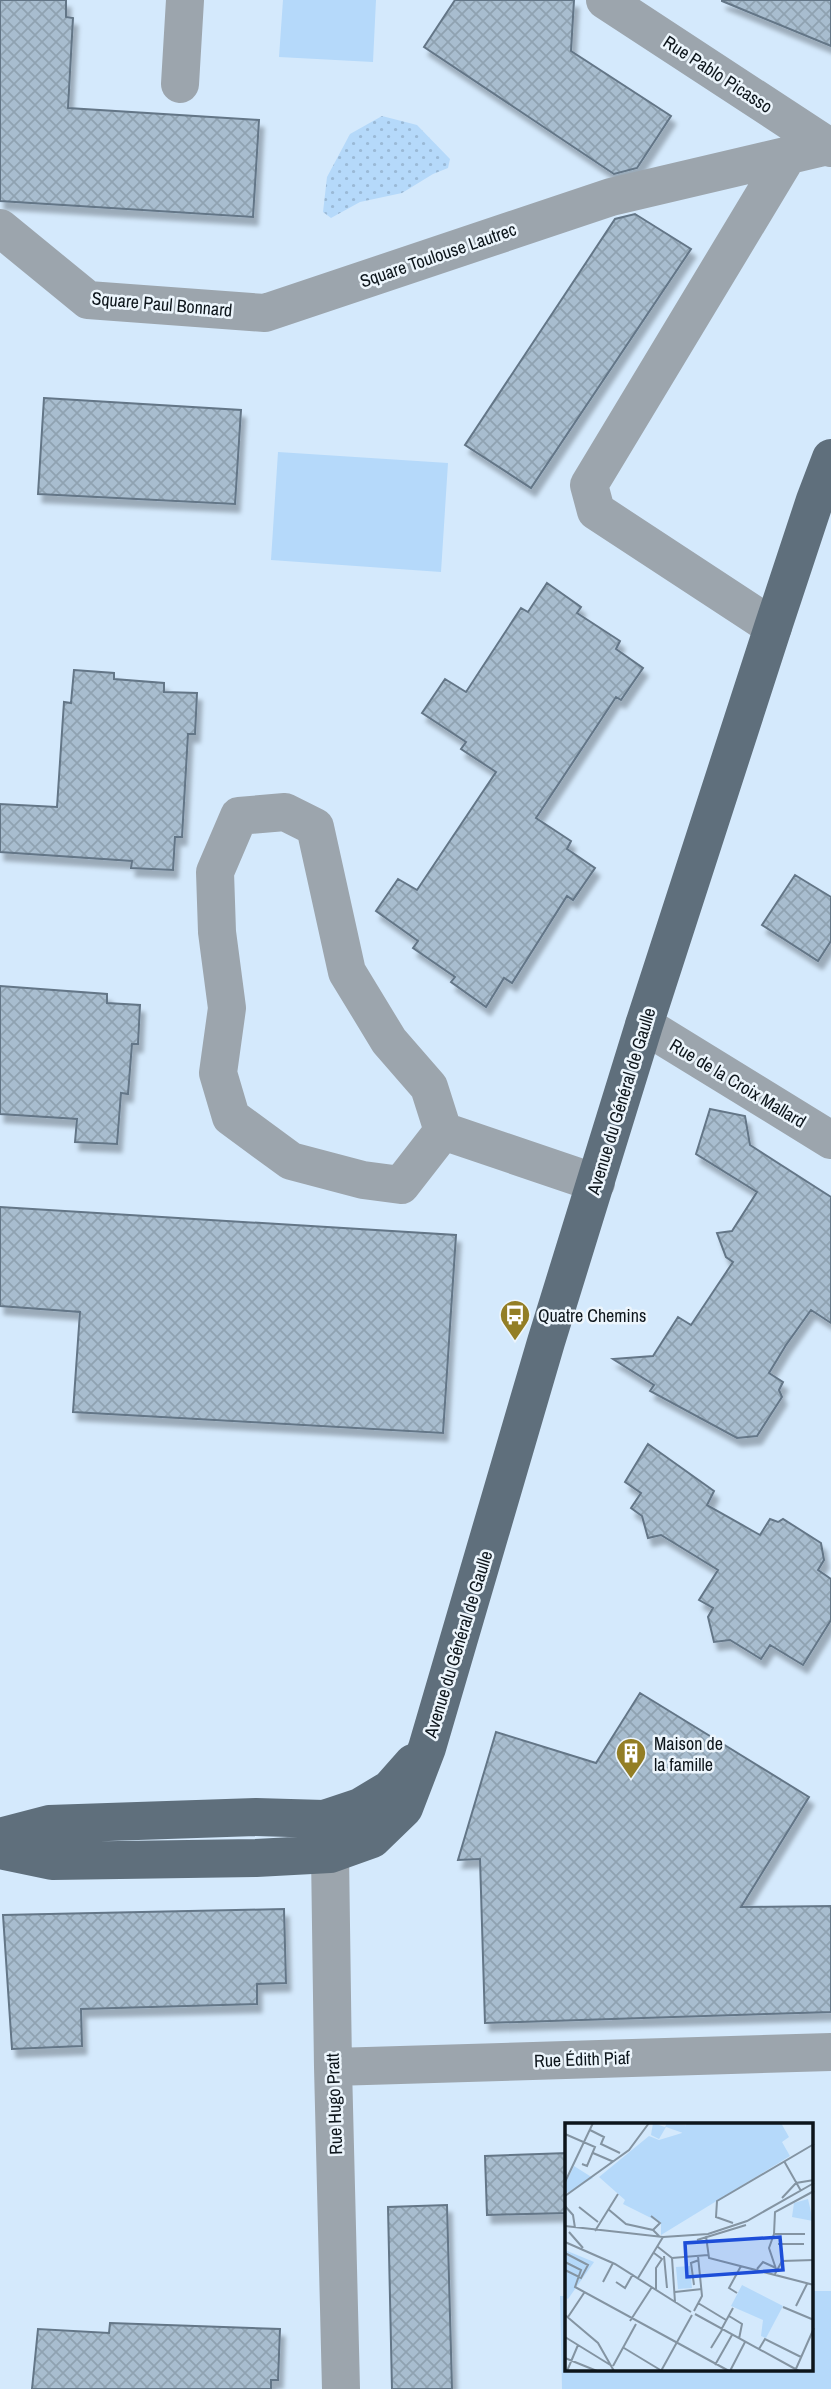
<svg xmlns="http://www.w3.org/2000/svg" width="831" height="2389" viewBox="0 0 831 2389" font-family="'Archivo Narrow',sans-serif">
<defs>
<pattern id="park-dots" width="8" height="8" patternUnits="userSpaceOnUse" patternTransform="scale(1.75)"><rect width="8" height="8" fill="#b5d9fa"/><path d="M2 2h.1M6 6h.1" fill="none" stroke="#9ab9d6" stroke-width="1.8" stroke-linecap="round"/></pattern>
<pattern id="building-cross-hatch" width="8" height="8" patternUnits="userSpaceOnUse" patternTransform="scale(1.75)"><rect width="8" height="8" fill="#a8bdcf"/><path d="M0 0l8 8M0 8l8-8" fill="none" stroke="#8fa2b1"/></pattern>
<filter id="shadow"><feDropShadow dx="4.5" dy="8" stdDeviation="2" flood-color="#0004"/></filter>
</defs>
<rect width="100%" height="100%" fill="#d4e9fc"/>
<path fill="#b5d9fa" d="M 283,0 L 376,0 L 373,62 L 279,57 Z
M 278,452 L 448,463 L 441,572 L 271,560 Z
M 812,2291 L 831,2291 L 831,2389 L 562,2389 L 560,2296 L 567,2296 L 567,2370 L 812,2370 Z"/>
<path fill="url(#park-dots)" d="M 382,116 L 417,125 L 450,159 L 448,168 L 433,174 L 402,193 L 360,202 L 331,218 L 323,212 L 327,177 L 350,134 Z"/>
<path fill="url(#building-cross-hatch)" stroke="#647687" stroke-width="2" filter="url(#shadow)" d="M 0,0 L 66,0 L 66,17 L 73,18 L 68,108 L 259,120 L 253,217 L 0,201 Z
M 455,0 L 574,0 L 571,51 L 671,116 L 637,168 L 614,174 L 424,47 Z
M 722,0 L 831,0 L 831,46 L 722,1 Z
M 635,214 L 691,249 L 531,488 L 465,445 L 615,219 Z
M 44,398 L 241,410 L 235,504 L 38,494 Z
M 547,583 L 581,607 L 577,613 L 620,641 L 616,649 L 643,668 L 621,700 L 616,697 L 536,818 L 571,841 L 567,849 L 595,868 L 573,900 L 567,896 L 512,983 L 504,978 L 486,1007 L 451,982 L 455,977 L 413,948 L 418,941 L 376,911 L 398,879 L 417,890 L 496,772 L 461,749 L 466,742 L 422,713 L 445,679 L 466,692 L 521,608 L 528,612 Z
M 74,670 L 114,673 L 114,679 L 164,683 L 164,692 L 197,693 L 195,734 L 188,734 L 182,837 L 175,837 L 173,870 L 131,868 L 132,861 L 0,852 L 0,804 L 57,807 L 64,702 L 71,703 Z
M 795,875 L 831,897 L 831,941 L 818,961 L 762,925 Z
M 0,986 L 107,994 L 107,1003 L 140,1005 L 138,1044 L 132,1044 L 128,1094 L 121,1093 L 117,1144 L 75,1142 L 77,1119 L 0,1114 Z
M 710,1109 L 745,1116 L 750,1145 L 831,1197 L 831,1323 L 811,1310 L 786,1345 L 769,1373 L 783,1382 L 779,1390 L 782,1397 L 757,1436 L 737,1438 L 650,1391 L 654,1385 L 613,1359 L 653,1356 L 678,1317 L 691,1325 L 733,1262 L 726,1257 L 717,1233 L 732,1231 L 757,1192 L 696,1154 Z
M 0,1207 L 456,1235 L 443,1433 L 73,1412 L 80,1312 L 0,1306 Z
M 648,1444 L 714,1491 L 707,1505 L 760,1535 L 770,1519 L 778,1522 L 783,1519 L 821,1543 L 824,1560 L 818,1570 L 831,1579 L 831,1620 L 803,1665 L 770,1645 L 761,1659 L 730,1640 L 714,1642 L 708,1617 L 713,1608 L 699,1600 L 718,1570 L 661,1535 L 648,1538 L 642,1516 L 631,1508 L 641,1493 L 625,1482 Z
M 640,1693 L 809,1797 L 741,1907 L 831,1906 L 831,2012 L 485,2023 L 480,1859 L 458,1860 L 496,1732 L 596,1763 Z
M 284,1909 L 286,1983 L 257,1984 L 257,2004 L 81,2009 L 82,2046 L 12,2049 L 3,1915 Z
M 567,2153 L 567,2213 L 487,2215 L 485,2156 Z
M 447,2205 L 452,2389 L 392,2389 L 388,2207 Z
M 110,2323 L 280,2329 L 278,2380 L 271,2380 L 271,2389 L 32,2389 L 38,2329 L 109,2333 Z"/>
<g fill="none" stroke-linecap="round" stroke-linejoin="round">
<path stroke="#9ca5ad" stroke-width="38" d="M 605,0 L 831,148
M 180,84 L 185,0
M 0,228 L 88,300 L 265,313 L 611,197 L 828,146
M 773,627 L 596,511 L 589,485 L 788,155
M 285,812 L 315,827 L 347,972 L 389,1041 L 429,1087 L 443,1131 L 401,1185 L 363,1180 L 291,1161 L 231,1117 L 218,1073 L 227,1008 L 217,932 L 215,872 L 239,816 Z
M 644,1025 L 831,1140
M 443,1131 L 596,1183
M 325,1821 L 330,1854 L 333,2067 L 341,2389
M 333,2067 L 831,2052"/>
<path stroke="#5f6f7c" stroke-width="38" d="M 0,1837 L 49,1824 L 256,1817 L 324,1819 L 360,1807 L 390,1789 L 413,1763
M 0,1850 L 52,1861 L 256,1858 L 330,1854 L 372,1839 L 404,1808 L 427,1748 L 546,1342 L 644,1025 L 773,627 L 815,500 L 831,458"/>
</g>
<defs>
<g id="bus-pin" transform="scale(1.575)"><path d="M0 17L-7.5 6A9.5 9.5 0 1 1 7.5 6Z" fill="#937e25" stroke="#ecf5fc"/><path d="M-5-6H5V4H4V6H2V4H-2V6H-4V4H-5ZM-3.5-4V0h7V-4ZM-3.5 1.2v1.5H-2V1.2ZM2 1.2v1.5H3.5V1.2Z" fill="#fff"/></g>
<g id="building-pin" transform="scale(1.575)"><path d="M0 17L-7.5 6A9.5 9.5 0 1 1 7.5 6Z" fill="#937e25" stroke="#ecf5fc"/><path d="M-4-6H4V6H1V3H-1V6H-4ZM-2.5-4.3h1.7v1.8h-1.7ZM.8-4.3h1.7v1.8H.8ZM-2.5-1h1.7V.8h-1.7ZM.8-1h1.7V.8H.8Z" fill="#fff"/></g>
</defs>
<g fill-rule="evenodd">
<use href="#bus-pin" x="515" y="1315"/>
<use href="#building-pin" x="631" y="1753"/>
</g>
<g text-anchor="middle" dominant-baseline="central" stroke-width="5" stroke-linejoin="round" paint-order="stroke">
<g font-size="18" fill="#0d151b" stroke="#ecf5fc">
<text transform="translate(718 74) rotate(33)">Rue Pablo Picasso</text>
<text transform="translate(438 255) rotate(-19)">Square Toulouse Lautrec</text>
<text transform="translate(162 304) rotate(5)">Square Paul Bonnard</text>
<text transform="translate(738 1083) rotate(31)">Rue de la Croix Mallard</text>
<text transform="translate(621 1101) rotate(-73)">Avenue du Général de Gaulle</text>
<text transform="translate(458 1644) rotate(-73)">Avenue du Général de Gaulle</text>
<text transform="translate(582 2059) rotate(-2)">Rue Édith Piaf</text>
<text transform="translate(334 2104) rotate(-92)">Rue Hugo Pratt</text>
</g>
<g font-size="18" fill="#0d151b" stroke="#ecf5fc" text-anchor="start">
<text x="538" y="1315">Quatre Chemins</text>
<text x="654" y="1743">Maison de<tspan x="654" dy="21">la famille</tspan></text>
</g>
</g>
<g transform="translate(565 2123)">
<rect width="248" height="248" fill="#d4e9fc"/>
<path d="M 88,0 L 100,4 L 102,0 L 121,2 L 118,10 L 101,4 L 94,16 L 86,12 ZM 9,43 L 28,55 L 0,71 L 0,61 ZM 243,76 L 248,98 L 227,94 L 229,80 ZM 125,143 L 127,165 L 113,166 L 111,144 Z" fill="#b5d9fa"/>
<path d="M 0,127 L 29,139 L 3,176 L 0,174 Z" fill="#b5d9fa"/>
<path d="M 122,0 L 216,0 L 224,14 L 217,19 L 225,33 L 96,112 L 96,100 L 58,81 L 60,77 L 34,54 L 84,13 L 94,17 L 117,10 ZM 177,162 L 218,183 L 201,215 L 196,213 L 198,197 L 166,183 Z" fill="#b5d9fa"/>
<path fill="none" stroke="#8494a2" stroke-width="2" d="M 25,7 L 39,14 L 36,21 L 55,30M 0,11 L 30,24 L 22,43 L 17,41M 28,30 L 49,39M 219,38 L 236,68M 0,59 L 28,0M 0,73 L 64,27 L 84,0M 217,75 L 231,60 L 249,57M 0,83 L 8,92 L 10,105M 14,84 L 33,99M 43,86 L 61,101 L 88,107 L 94,113M 86,93 L 95,100 L 88,107M 168,100 L 151,94 L 152,78 L 249,21M 0,103 L 98,114 L 143,111 L 182,98 L 249,60M 30,108 L 53,71M 4,109 L 18,125M 209,111 L 210,89 L 249,68M 209,111 L 204,125 L 211,146M 209,111 L 240,111M 141,113 L 144,135 L 249,162M 132,117 L 181,102M 0,119 L 50,141 L 126,189M 213,121 L 239,121M 93,124 L 107,135 L 143,132M 0,130 L 23,142 L 16,155 L 0,147M 89,130 L 97,136 L 91,145 L 91,166M 99,133 L 102,165M 107,135 L 110,179M 0,139 L 16,147 L 10,164 L 164,248M 192,146 L 198,139 L 211,145M 210,151 L 217,138 L 249,137M 73,155 L 98,114M 38,159 L 48,140M 51,159 L 60,165 L 68,151M 129,162 L 126,140 L 134,137M 110,169 L 137,166M 172,170 L 164,165 L 176,143M 133,180 L 161,197M 231,183 L 242,161M 218,184 L 249,197M 129,188 L 137,173 L 133,133M 130,191 L 234,248M 0,192 L 33,220 L 49,248M 164,193 L 177,201 L 174,216M 3,194 L 19,170M 65,198 L 87,164M 156,207 L 168,185M 0,214 L 47,243M 59,225 L 97,248M 146,225 L 157,207M 194,226 L 200,216 L 236,234M 0,235 L 32,248M 150,242 L 167,212M 48,243 L 71,201M 2,248 L 13,222M 96,248 L 127,192M 165,248 L 180,219M 230,248 L 249,205"/>
<path fill="#1d4ed8" fill-opacity="0.15" stroke="#1d4ed8" stroke-width="3.5" d="M 215,114 L 218,147 L 122,154 L 120,120 Z"/>
<rect width="248" height="248" fill="none" stroke="#0d151b" stroke-width="3.5"/>
</g>
</svg>
